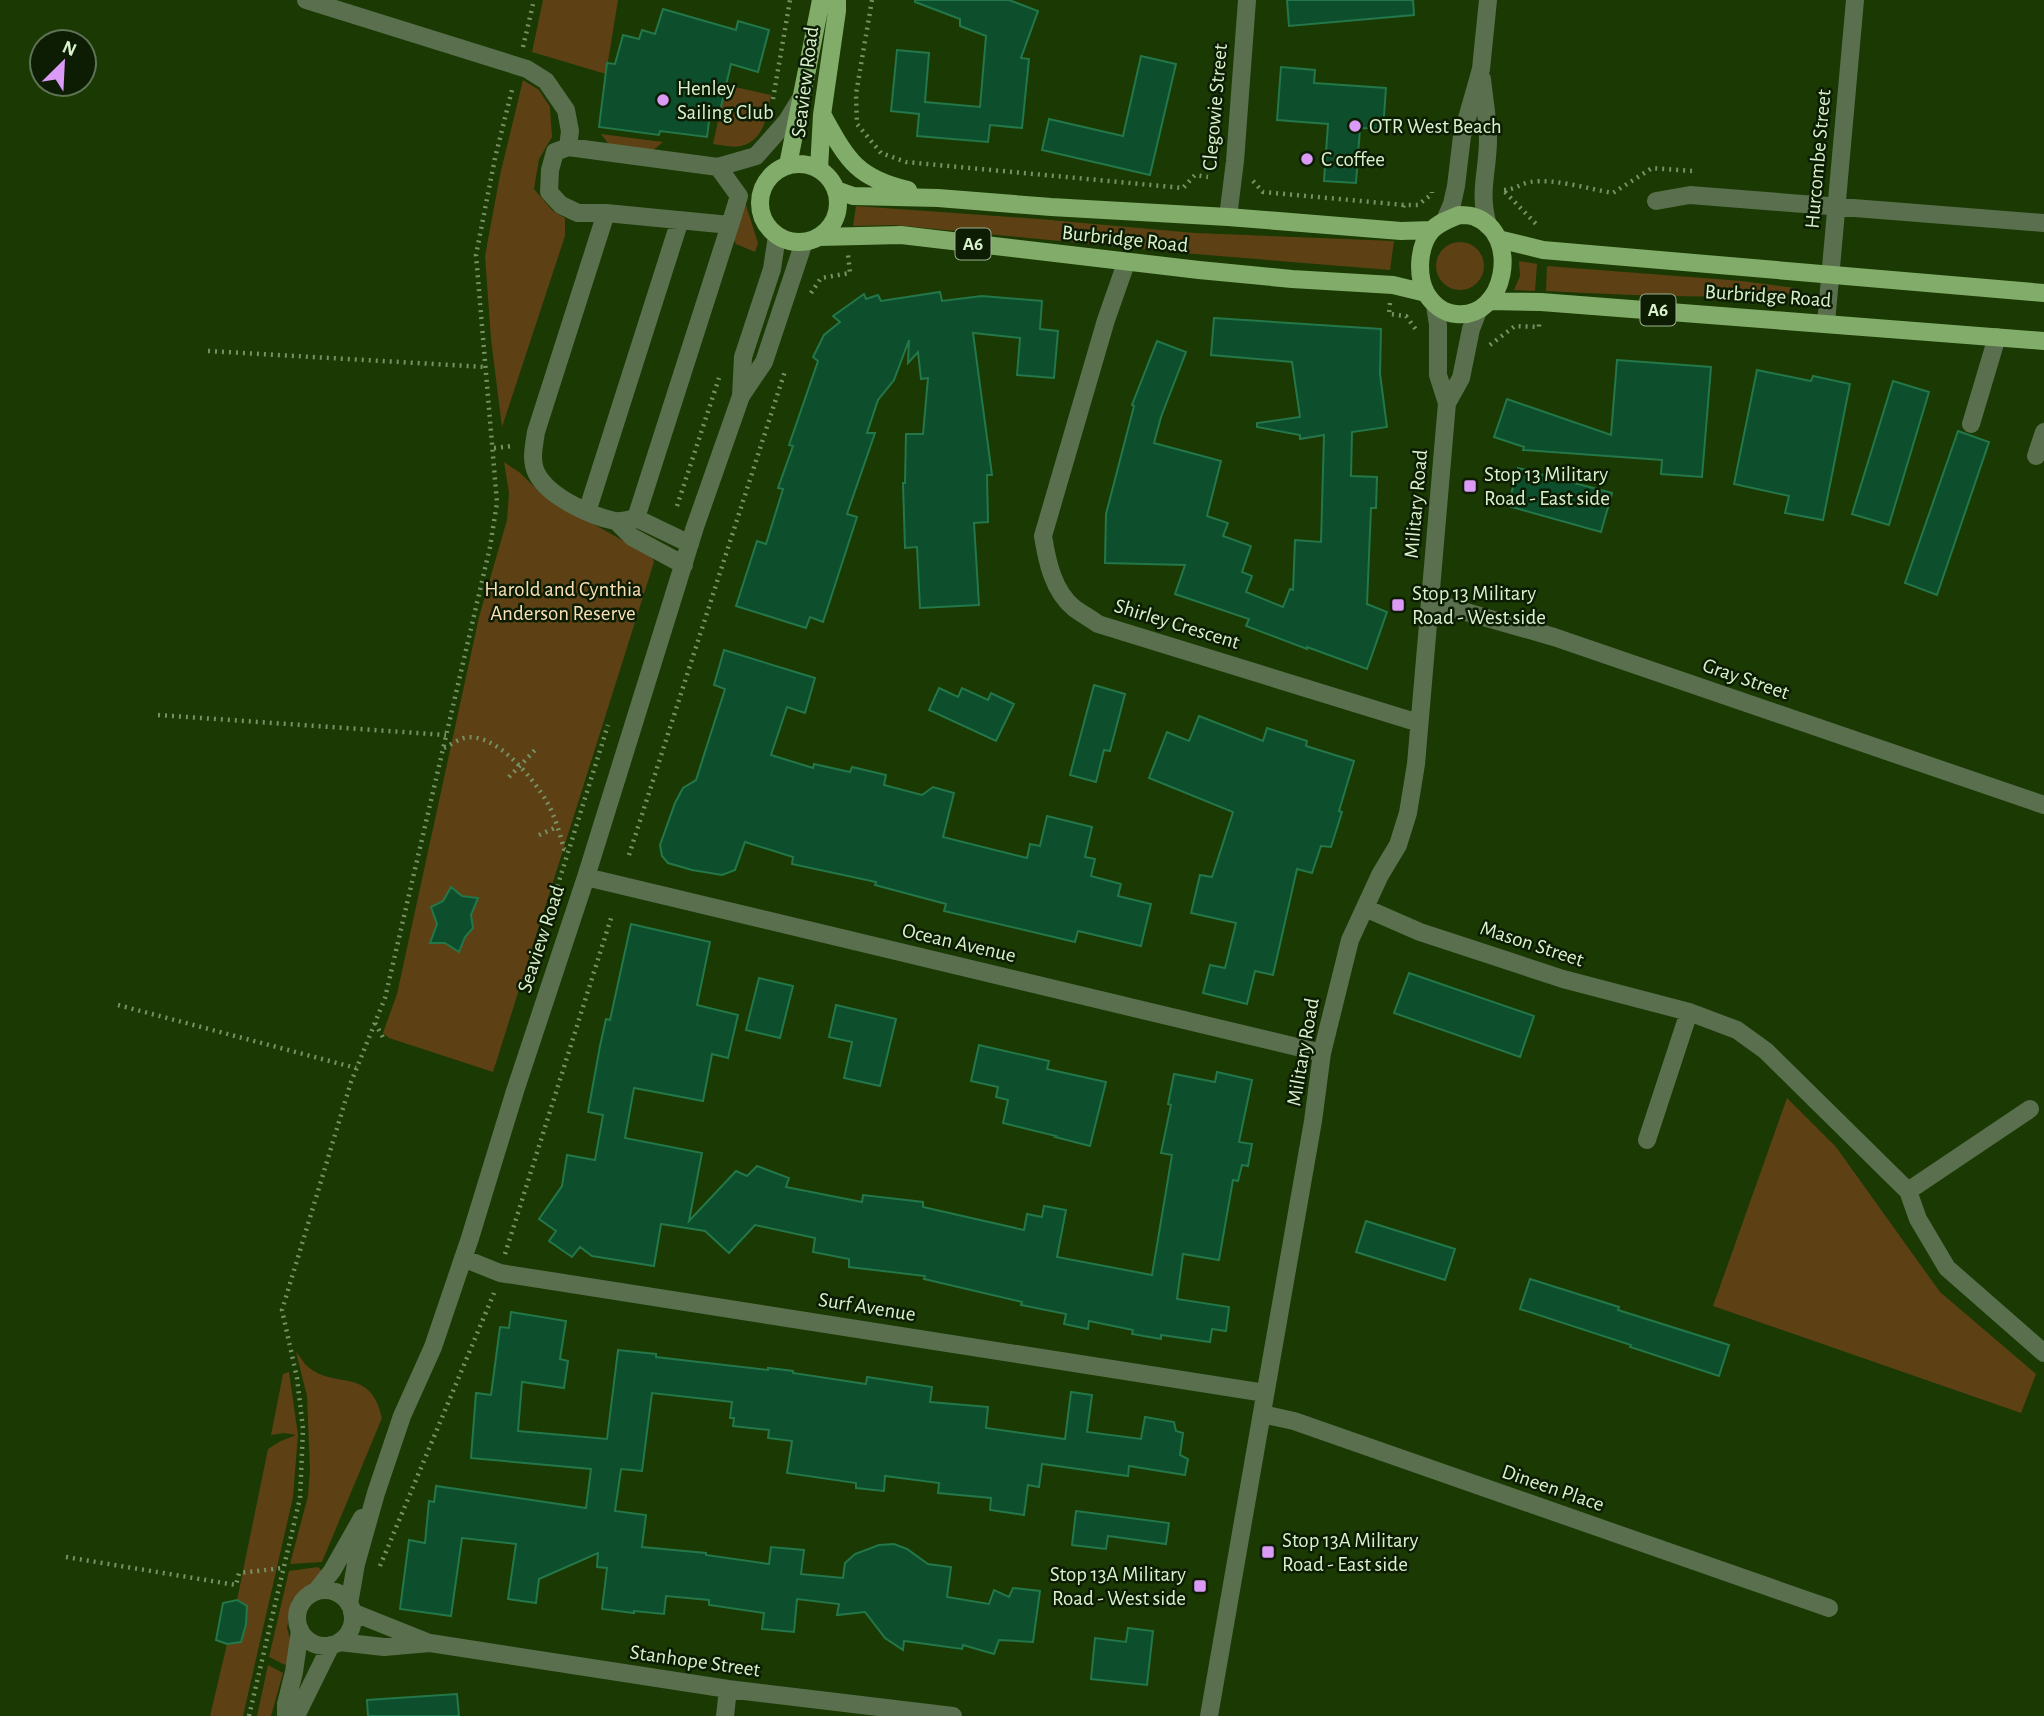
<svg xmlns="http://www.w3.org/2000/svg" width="2044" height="1716" viewBox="0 0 2044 1716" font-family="'Alegreya Sans',sans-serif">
<rect width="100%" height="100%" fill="#1a3903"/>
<path fill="#5d4115" d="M 543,0 L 618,0 L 606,74 L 532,52 Z
M 523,80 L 539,90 L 550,107 L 552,137 L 539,159 L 534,189 L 553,211 L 565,218 L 565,236 L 502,427 L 491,339 L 485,256 L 500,175 Z
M 726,85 L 771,95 C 767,114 765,140 741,146 C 733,148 721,145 713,144 Z
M 601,134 L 663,142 L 651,152 L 610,146 Z
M 745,202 L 758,243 L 755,252 L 736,244 L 733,238 Z
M 856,206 L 1039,219 L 1195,233 L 1394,241 L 1390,270 L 1183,253 L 894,225 L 853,226 Z
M1436 266a24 24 0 1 1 48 0a24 24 0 1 1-48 0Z
M 1519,261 L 1537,264 L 1535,291 L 1514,290 L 1520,276 Z
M 1547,266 L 1742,281 L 1795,288 L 1794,293 C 1712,300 1629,295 1546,291 Z
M 504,462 L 519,472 L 544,496 L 652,557 L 654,562 L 493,1072 L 389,1038 L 383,1033 L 397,994 L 479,617 L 507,520 L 509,493 Z
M 1787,1098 L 1836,1147 L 1940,1292 L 2036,1374 L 2021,1413 L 1713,1306 Z
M 296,1352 C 300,1356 303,1362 306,1365 C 333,1391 371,1365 382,1418 L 322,1562 L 290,1564 L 308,1496 L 310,1470 L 307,1396 Z
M 289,1372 L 298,1435 L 293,1497 L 243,1716 L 210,1716 L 227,1644 L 241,1642 L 246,1624 L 247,1606 L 237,1600 L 268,1449 L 281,1441 L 296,1435 L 284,1433 L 271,1435 L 283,1374 Z
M 318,1567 L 322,1571 L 310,1584 L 292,1600 L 287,1628 L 291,1643 L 292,1662 L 285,1665 L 269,1657 L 289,1571 Z
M 268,1665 L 283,1673 L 271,1716 L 257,1716 Z"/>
<path fill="#0d4f2d" stroke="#237749" stroke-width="2" d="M 915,0 L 1009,0 L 1038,11 L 1021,58 L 1029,59 L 1022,128 L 990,125 L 988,142 L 917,136 L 919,114 L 891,111 L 897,50 L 929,53 L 925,102 L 980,107 L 986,36 L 960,26 L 960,19 L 915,2 Z
M 1287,0 L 1413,0 L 1414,15 L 1289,26 Z
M 663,9 L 736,30 L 738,21 L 769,30 L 758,72 L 731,64 L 719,115 L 710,114 L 707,137 L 660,131 L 659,135 L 599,127 L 607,63 L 615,64 L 623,35 L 639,39 L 642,30 L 655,34 Z
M 1141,56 L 1176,64 L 1150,175 L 1042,150 L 1049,119 L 1123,136 Z
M 1281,67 L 1315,70 L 1314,83 L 1386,88 L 1383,129 L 1360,128 L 1356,183 L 1324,181 L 1328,124 L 1277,120 Z
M 940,292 L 942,301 L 982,296 L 1042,301 L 1040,329 L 1058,331 L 1054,378 L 1017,375 L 1020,338 L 973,333 L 992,475 L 987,475 L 988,522 L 974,523 L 979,605 L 920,608 L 917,547 L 905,548 L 903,483 L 905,483 L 906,434 L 923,434 L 928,378 L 921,379 L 918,352 L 908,363 L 909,340 L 894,380 L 878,400 L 867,433 L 875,433 L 847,514 L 857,517 L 823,622 L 810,617 L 806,628 L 736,606 L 757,541 L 766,544 L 783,489 L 778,488 L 793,446 L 789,445 L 818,361 L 813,357 L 824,335 L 840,322 L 833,316 L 864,294 L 866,299 L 878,295 L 881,301 Z
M 1214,318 L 1381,329 L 1380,374 L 1387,427 L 1352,432 L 1351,476 L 1377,477 L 1376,508 L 1371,508 L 1367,604 L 1387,612 L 1367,669 L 1307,647 L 1307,649 L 1246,626 L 1249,619 L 1175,594 L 1185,565 L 1105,563 L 1106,514 L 1134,406 L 1132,405 L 1157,341 L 1186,352 L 1161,417 L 1154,443 L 1221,461 L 1207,516 L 1228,523 L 1223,536 L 1251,546 L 1242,572 L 1252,576 L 1246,592 L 1283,607 L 1290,589 L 1293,590 L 1295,540 L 1321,542 L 1324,435 L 1300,439 L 1300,435 L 1257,427 L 1257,423 L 1300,417 L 1292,362 L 1211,355 Z
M 1617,360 L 1711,367 L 1702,477 L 1661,474 L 1662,460 L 1523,450 L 1524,447 L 1494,437 L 1507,399 L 1611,435 Z
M 1757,370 L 1811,381 L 1813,376 L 1850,384 L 1823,520 L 1785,513 L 1789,496 L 1734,484 Z
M 1893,381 L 1929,392 L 1889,525 L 1852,514 Z
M 1958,431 L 1989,442 L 1937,595 L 1905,583 Z
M 1518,468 L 1612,493 L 1601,532 L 1508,506 Z
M 724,650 L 815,678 L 805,713 L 787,707 L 771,755 L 813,768 L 814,764 L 850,772 L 852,767 L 886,775 L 884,785 L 922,795 L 933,787 L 954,793 L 943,837 L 1027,858 L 1030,844 L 1040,846 L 1047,816 L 1092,827 L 1085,857 L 1095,859 L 1091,876 L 1121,884 L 1118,896 L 1151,904 L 1141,946 L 1078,931 L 1075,942 L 944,911 L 946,904 L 875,885 L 876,882 L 792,864 L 793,857 L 745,842 L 735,870 L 722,875 L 692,870 L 668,863 L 662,856 L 660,845 L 675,803 L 683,788 L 696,780 L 725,689 L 714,685 Z
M 1094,685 L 1125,694 L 1110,751 L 1104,750 L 1096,782 L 1070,775 Z
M 939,688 L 958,697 L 962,688 L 988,700 L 991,693 L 1014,704 L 996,741 L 929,710 Z
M 1199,716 L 1263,741 L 1267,728 L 1307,741 L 1306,746 L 1354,761 L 1339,811 L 1342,812 L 1331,847 L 1321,846 L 1312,873 L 1297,869 L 1273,975 L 1255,971 L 1247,1004 L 1203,993 L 1210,965 L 1225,968 L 1236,923 L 1191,913 L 1200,875 L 1212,877 L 1233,812 L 1149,778 L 1167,732 L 1189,741 Z
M 451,887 L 462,896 L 478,898 L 471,915 L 473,928 L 465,937 L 459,952 L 445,943 L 430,943 L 437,924 L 431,907 L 443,901 Z
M 631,924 L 710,942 L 697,1005 L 738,1015 L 728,1058 L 712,1054 L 703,1101 L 634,1088 L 625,1138 L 702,1153 L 689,1221 L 736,1171 L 747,1176 L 757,1166 L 789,1178 L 786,1187 L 862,1202 L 863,1195 L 923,1202 L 923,1207 L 1024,1230 L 1027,1214 L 1042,1217 L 1044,1206 L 1066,1210 L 1057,1257 L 1152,1275 L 1172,1155 L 1161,1153 L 1171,1105 L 1168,1104 L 1174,1074 L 1215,1082 L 1217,1072 L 1252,1080 L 1239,1142 L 1252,1144 L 1248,1166 L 1242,1165 L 1238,1181 L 1233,1180 L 1219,1260 L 1183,1254 L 1177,1299 L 1229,1307 L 1226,1331 L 1212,1329 L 1210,1342 L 1161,1335 L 1161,1339 L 1132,1334 L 1133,1330 L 1089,1321 L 1088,1329 L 1064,1324 L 1066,1314 L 1021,1305 L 1022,1302 L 924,1279 L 925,1276 L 849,1267 L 849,1259 L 813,1252 L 815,1238 L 755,1225 L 729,1253 L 705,1231 L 661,1224 L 654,1266 L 592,1256 L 580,1247 L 572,1257 L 549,1241 L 556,1231 L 539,1219 L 562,1186 L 567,1155 L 595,1160 L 603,1115 L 588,1112 L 600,1046 L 606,1019 L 610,1020 Z
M 1409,973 L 1534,1016 L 1520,1057 L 1394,1013 Z
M 759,978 L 793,986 L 780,1038 L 746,1030 Z
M 836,1005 L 896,1019 L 880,1086 L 844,1078 L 852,1042 L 829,1037 Z
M 979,1045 L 1049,1061 L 1047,1069 L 1106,1082 L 1090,1146 L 1055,1137 L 1056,1136 L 1003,1123 L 1008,1100 L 996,1097 L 998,1087 L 971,1081 Z
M 1366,1221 L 1455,1249 L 1445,1280 L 1356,1252 Z
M 1530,1279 L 1619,1307 L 1618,1310 L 1729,1345 L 1719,1376 L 1630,1347 L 1631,1345 L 1520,1309 Z
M 511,1312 L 566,1321 L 560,1359 L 568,1361 L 564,1388 L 522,1382 L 518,1431 L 607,1439 L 618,1350 L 656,1354 L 656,1357 L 768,1370 L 768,1368 L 793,1371 L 793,1373 L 866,1384 L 867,1377 L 932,1387 L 930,1402 L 988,1407 L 986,1428 L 1065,1439 L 1071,1392 L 1092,1395 L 1087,1432 L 1141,1439 L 1145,1417 L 1174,1422 L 1176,1431 L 1183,1433 L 1180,1455 L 1188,1459 L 1185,1475 L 1129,1466 L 1128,1476 L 1042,1464 L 1039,1487 L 1028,1485 L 1024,1515 L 990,1510 L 991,1498 L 938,1493 L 939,1483 L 885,1476 L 884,1491 L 856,1488 L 856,1483 L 787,1473 L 792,1441 L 768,1438 L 769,1430 L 733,1426 L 734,1418 L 730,1418 L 732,1402 L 652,1393 L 642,1471 L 621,1469 L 615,1511 L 646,1515 L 642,1547 L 706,1553 L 706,1555 L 769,1564 L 771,1547 L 804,1550 L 801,1574 L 843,1578 L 845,1563 L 855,1554 L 879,1545 L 894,1544 L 907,1549 L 928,1564 L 951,1567 L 947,1597 L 989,1604 L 994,1590 L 1009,1597 L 1013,1588 L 1040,1591 L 1033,1642 L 999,1640 L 994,1654 L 963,1645 L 962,1649 L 904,1641 L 903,1650 L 885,1638 L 865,1612 L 837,1615 L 839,1604 L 797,1599 L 794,1632 L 762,1629 L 764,1613 L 709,1605 L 709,1600 L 666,1596 L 664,1614 L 634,1611 L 634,1613 L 602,1609 L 607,1568 L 597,1567 L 598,1553 L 539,1579 L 536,1603 L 508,1599 L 516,1544 L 462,1538 L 451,1616 L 400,1609 L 409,1540 L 425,1543 L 429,1501 L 434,1502 L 436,1486 L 586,1508 L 591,1469 L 471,1458 L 476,1393 L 491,1395 L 500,1327 L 509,1328 Z
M 1076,1511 L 1169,1523 L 1166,1544 L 1108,1536 L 1106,1549 L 1072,1545 Z
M 237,1600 L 247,1606 L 246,1624 L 241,1642 L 227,1644 L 216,1640 L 223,1603 Z
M 1128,1628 L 1153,1631 L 1147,1685 L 1091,1679 L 1095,1638 L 1126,1642 Z
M 457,1694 L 459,1716 L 368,1716 L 367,1700 Z"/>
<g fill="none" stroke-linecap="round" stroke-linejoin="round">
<path stroke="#769265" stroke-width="4.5" stroke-dasharray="2 5" stroke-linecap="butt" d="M 872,0 L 856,94 L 857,124 L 881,153 L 906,162 L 1183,188 L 1195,175 L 1208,177
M 523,47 L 534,0
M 773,99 L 790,0
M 1253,181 L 1263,192 L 1404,205
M 1504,190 C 1514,190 1520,184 1530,182 C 1554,178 1589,189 1613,193 L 1652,168 L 1692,171
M 1505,192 L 1538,226
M 1403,207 L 1404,205 L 1418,205 L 1432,194 L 1432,192
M 811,293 L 821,278 L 850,273 L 848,255
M 1390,303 L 1389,314 L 1406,316 L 1417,331
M 1490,345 L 1515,326 L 1539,327 L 1539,321
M 208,351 L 486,367
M 494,448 L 513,446
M 677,506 L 719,378
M 158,715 L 446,735
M 444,748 C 450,745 457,740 464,738 C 495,731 533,778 547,802 C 555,816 560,834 564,849 L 569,851
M 509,777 L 536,749
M 539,835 L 557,827
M 629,855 L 785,371
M 549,913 L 608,725
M 118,1005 L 356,1068
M 375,1023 L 385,1041
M 505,1254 L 612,915
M 66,1557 L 236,1585 L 239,1573 L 283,1568
M 380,1566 L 494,1293
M 249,1716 L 300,1498 L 303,1429 L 297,1378 L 282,1310 L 351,1082 L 385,998 L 490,547 L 497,503 L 476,255 L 495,158 L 513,86"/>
<path stroke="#596f4e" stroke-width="18" d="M 306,0 L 527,69 L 546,81 L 566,110 L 570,131 L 568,147
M 1482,79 C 1484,99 1488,120 1488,139 C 1488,173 1478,190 1488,226
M 718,167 L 739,196 L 730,225
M 1656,201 L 1690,195 L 2044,223
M 606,213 L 536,432 C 534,446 530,461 537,474 C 549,497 591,516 615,521 C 622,522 630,519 636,518 L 730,225 L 606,213 L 578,213 L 561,205 L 549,192 L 550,170 L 555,152 L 568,147 L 718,167 L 756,156 L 787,121 L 801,98
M 1228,217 L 1235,161 L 1247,0
M 1445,220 L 1452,204 L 1456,186 L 1462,136 L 1481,69 L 1488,0
M 1126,263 L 1106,320 L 1043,536 C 1047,561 1053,591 1074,608 C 1082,614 1090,618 1098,624 L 1419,723
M 1826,323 L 1855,0
M 741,396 L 743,357 L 772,269 L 777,236
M 1447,403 L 1461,378 L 1471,329 L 1478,311
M 1971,424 L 1997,337
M 2036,456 L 2044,432
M 587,512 L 680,220
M 636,518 L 690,544
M 617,522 L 632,537 L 684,565
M 1431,602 L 1554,637 L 2044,805
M 586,877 L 1322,1053
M 1365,908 L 1420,932 L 1563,979 L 1689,1012 L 1737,1030 L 1766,1051 L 1908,1191 L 1918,1219 L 1947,1268 L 2044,1353
M 1647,1140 L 1689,1012
M 1908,1191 L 2030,1109
M 463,1258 L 500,1273 L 1265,1393
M 1262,1414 L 1294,1421 L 1829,1608
M297 1618a28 28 0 1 1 56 0a28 28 0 1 1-56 0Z
M 316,1591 L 332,1571 L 362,1518
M 349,1604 L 356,1564 L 376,1493 L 402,1416 L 433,1347 L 470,1238 L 515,1091 L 586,877 L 695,527 L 741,396 L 764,362 L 804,242
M 352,1612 L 427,1642
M 339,1642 L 384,1647 L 430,1643 L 728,1689 L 953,1716
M 286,1716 L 286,1704 L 294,1672 L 300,1630
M 296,1716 L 331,1645
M 725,1716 L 728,1689
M 1209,1716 L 1313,1121 L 1322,1053 L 1350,940 L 1380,875 L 1398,845 L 1408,813 L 1416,764 L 1447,403 L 1438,375 L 1438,325 L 1435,305"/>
<path stroke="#81ac69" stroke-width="18" d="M 823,116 C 847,159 856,178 908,190
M760 203a39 39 0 1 1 78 0a39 39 0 1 1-78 0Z
M 788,165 L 821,0
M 819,169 L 822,115 L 837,11 L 837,0
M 836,190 L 853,196 L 938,198 L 1051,207 L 1228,217 L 1401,231 L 1432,230
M 1459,215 C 1463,215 1470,215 1475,217 C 1521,234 1506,320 1456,314 C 1444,313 1433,305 1426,293 C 1417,276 1418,247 1431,231 C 1438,223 1449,219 1459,215 Z
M 819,237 L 901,235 L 1199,270 L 1292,279 L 1393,285 L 1426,293
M 1498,239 L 1543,250 L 2044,293
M 1489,301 L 1541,302 L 2044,341"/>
</g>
<g fill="#da9af6" stroke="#0c1d03" stroke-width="2.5">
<circle cx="663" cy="100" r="7"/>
<circle cx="1355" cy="126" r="7"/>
<circle cx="1307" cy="159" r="7"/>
<rect x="1463" y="479" width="14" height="14" rx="3.5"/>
<rect x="1391" y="598" width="14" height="14" rx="3.5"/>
<rect x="1261" y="1545" width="14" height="14" rx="3.5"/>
<rect x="1193" y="1579" width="14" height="14" rx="3.5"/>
</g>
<g text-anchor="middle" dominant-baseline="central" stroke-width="5" stroke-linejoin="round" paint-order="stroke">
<g fill="#0c1d03" stroke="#9cb190" stroke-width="2">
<rect x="955.5" y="228.5" width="35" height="31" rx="5"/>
<rect x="1640.5" y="294.5" width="35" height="31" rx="5"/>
</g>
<g font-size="19" font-weight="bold" fill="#d9f1cd">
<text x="973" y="244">A6</text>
<text x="1658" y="310">A6</text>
</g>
<g font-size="21" fill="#d9f1cd" stroke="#0c1d03">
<text transform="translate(805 82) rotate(-83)">Seaview Road</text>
<text transform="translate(1215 107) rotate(-85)">Clegowie Street</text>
<text transform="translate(1818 159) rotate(-85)">Hurcombe Street</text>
<text transform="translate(1125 239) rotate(6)">Burbridge Road</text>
<text transform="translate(1768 296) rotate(4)">Burbridge Road</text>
<text transform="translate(1416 504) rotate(-85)">Military Road</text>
<text transform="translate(1177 624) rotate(17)">Shirley Crescent</text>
<text transform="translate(1746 679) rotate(19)">Gray Street</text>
<text transform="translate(541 939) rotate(-72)">Seaview Road</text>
<text transform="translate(959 943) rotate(13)">Ocean Avenue</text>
<text transform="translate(1532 944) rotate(18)">Mason Street</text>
<text transform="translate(1303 1052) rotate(-80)">Military Road</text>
<text transform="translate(867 1307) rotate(9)">Surf Avenue</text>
<text transform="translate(1553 1488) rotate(19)">Dineen Place</text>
<text transform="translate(695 1661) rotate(8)">Stanhope Street</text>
</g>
<g font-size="21" fill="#d9f1cd" stroke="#0c1d03" text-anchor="start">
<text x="677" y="88">Henley<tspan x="677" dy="24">Sailing Club</tspan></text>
<text x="1369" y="126">OTR West Beach</text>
<text x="1321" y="159">C coffee</text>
<text x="1484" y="474">Stop 13 Military<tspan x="1484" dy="24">Road - East side</tspan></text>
<text x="1412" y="593">Stop 13 Military<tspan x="1412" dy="24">Road - West side</tspan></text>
<text x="1282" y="1540">Stop 13A Military<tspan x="1282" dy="24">Road - East side</tspan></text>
<text x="1186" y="1574" text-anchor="end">Stop 13A Military<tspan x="1186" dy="24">Road - West side</tspan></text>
</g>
<g font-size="21" fill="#fcdfb7" stroke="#0c1d03">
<text x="563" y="589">Harold and Cynthia<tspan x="563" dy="24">Anderson Reserve</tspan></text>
</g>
</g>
<g transform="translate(63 63) rotate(24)"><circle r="33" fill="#0c1d03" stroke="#5e7254" stroke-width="2"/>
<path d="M0-5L12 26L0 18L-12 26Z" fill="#da9af6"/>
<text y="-10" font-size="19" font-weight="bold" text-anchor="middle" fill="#d9f1cd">N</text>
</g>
</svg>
